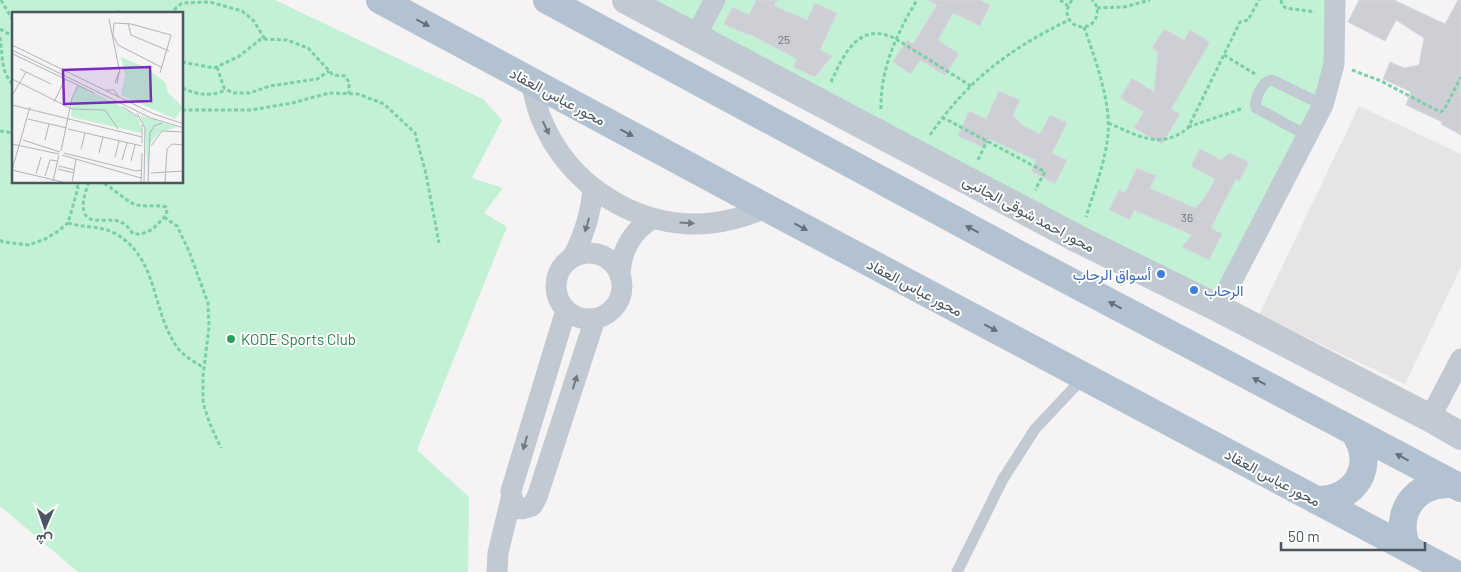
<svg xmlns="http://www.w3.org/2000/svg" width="1461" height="572" viewBox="0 0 1461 572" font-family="Barlow,Vazirmatn,sans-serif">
<rect width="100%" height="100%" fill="#f5f3f3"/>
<path fill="#e6e4e5" d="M 1359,106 L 1461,154 L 1461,267 L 1405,384 L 1259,315 Z"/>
<path fill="#c3f1d5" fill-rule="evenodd" d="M 0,0 L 275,0 L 483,99 L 502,120 L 472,178 L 503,188 L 484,213 L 507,227 L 417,450 L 469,497 L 468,572 L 78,572 L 0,506 ZM 14,14 L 182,14 L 182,182 L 14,182 Z
M 626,0 L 1335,0 L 1334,64 L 1218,308 Z"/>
<path fill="#cdcfd5" stroke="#d7d9de" d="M 756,0 L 777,0 L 774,6 L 807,20 L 815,3 L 837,13 L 820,50 L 832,56 L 815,77 L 793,67 L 797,59 L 749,34 L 748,35 L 724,24 L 732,7 L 749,15 Z
M 927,0 L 980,0 L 990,5 L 980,26 L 953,13 L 938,40 L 959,54 L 945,75 L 920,60 L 911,74 L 893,62 L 907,40 L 913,44 L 937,5 Z
M 1359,0 L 1394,0 L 1445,24 L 1458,0 L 1461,0 L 1461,135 L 1441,124 L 1442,122 L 1406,105 L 1411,92 L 1383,79 L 1390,62 L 1404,68 L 1419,65 L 1424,38 L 1396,20 L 1385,41 L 1348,22 Z
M 1164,29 L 1184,40 L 1190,30 L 1210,42 L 1171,109 L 1180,114 L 1162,144 L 1134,128 L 1144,112 L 1120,98 L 1132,78 L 1154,92 L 1158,52 L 1152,48 Z
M 999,91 L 1020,100 L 1013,115 L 1022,125 L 1040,134 L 1050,115 L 1067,123 L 1052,153 L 1067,160 L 1055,184 L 1031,171 L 1036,160 L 989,139 L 985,148 L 958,136 L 969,111 L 986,119 Z
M 1200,149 L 1221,160 L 1230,153 L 1249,162 L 1239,181 L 1236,179 L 1211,228 L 1222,234 L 1209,260 L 1182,247 L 1192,235 L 1134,210 L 1130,220 L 1109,210 L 1119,190 L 1125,193 L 1137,168 L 1156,176 L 1150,188 L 1195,208 L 1206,196 L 1215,179 L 1191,166 Z"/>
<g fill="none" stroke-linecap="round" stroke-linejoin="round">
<path stroke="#7ad0a6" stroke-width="3" stroke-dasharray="4 2.5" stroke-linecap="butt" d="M 1,0 L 14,22
M 1060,0 L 1068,6
M 1072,0 C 1054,24 1092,39 1097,14 C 1098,8 1096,4 1092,0
M 1281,0 L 1282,5 L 1286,8 L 1315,12
M 1097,8 L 1124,7 L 1150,0
M 110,14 L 118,12 L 133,14
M 169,14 L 182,3 L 210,2 L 242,11 L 253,20 L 265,39
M 1084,27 C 1095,59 1111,101 1108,135 C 1105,163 1094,191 1086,217
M 0,29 L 14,37
M 0,37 C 3,56 0,71 14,86
M 1224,55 L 1255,74
M 182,62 L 214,68 L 238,57 L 261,39 L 287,40 L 308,48 L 333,75 L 345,76 L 349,82 L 349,94
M 217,67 L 224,88 L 233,93 L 250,93 L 270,86 L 317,79 L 329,71
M 1352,70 L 1381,81 L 1440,112 L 1444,110 L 1461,77
M 831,82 C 844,54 859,20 896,39 L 971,86
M 182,88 C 199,95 209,97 226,90
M 881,109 C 880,69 897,33 917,0
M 182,110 L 251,110 L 292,103 L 329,93 L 358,94 L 384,104 L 415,133 L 426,174 L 439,243
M 942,117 L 1045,172 L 1035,190
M 1108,123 C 1138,135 1159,151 1188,128 L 1240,22 L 1248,20 L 1259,0
M 1188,127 L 1241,109
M 0,131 L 14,133
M 930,135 C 968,80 1009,49 1069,20
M 978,160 L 987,141
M 89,182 C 85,193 76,217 94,220 C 102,221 111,219 118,221 C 125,223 129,228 133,234 C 150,235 156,226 167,214 L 166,207 C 156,204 144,208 134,204 C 126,201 112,187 101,182
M 164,217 L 177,226 L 189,251 L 208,303 L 209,327 L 203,376 L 203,403 L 210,424 L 221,448
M 68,223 C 83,228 101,225 116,234 C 159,259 151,310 177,347 C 183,356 195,362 204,368
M 0,240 L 3,242 L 29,245 L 45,239 L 57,232 L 68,223 L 78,188 L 76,182"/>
<path stroke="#c1cad2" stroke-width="11" d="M 1308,136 L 1256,108 C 1254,100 1262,81 1272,80 L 1323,105
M 957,572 L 1003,479 L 1035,429 L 1084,377"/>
<path stroke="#c1cad2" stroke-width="21" d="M 695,37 L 715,0
M 531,81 C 534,94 536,106 541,118 C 568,186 639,231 712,223 C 731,221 749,215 767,208
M556 286a33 33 0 1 1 66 0a33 33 0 1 1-66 0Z
M 572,258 C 584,236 591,214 593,188
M 620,276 C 621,250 631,232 653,218
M 1218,308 L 1323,105 L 1334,64 L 1335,0
M 566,310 L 511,491 L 513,503 L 522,509 L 532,506 L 537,497 L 595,319
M 1430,418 L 1461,359
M 497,572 L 498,553 L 511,499"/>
<path stroke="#c1cad2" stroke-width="28" d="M 626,0 L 1080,240 L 1218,308 L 1430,418 L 1461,436"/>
<path stroke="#b3c2d1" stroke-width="28" d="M 380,0 L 767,208 L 1452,572
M 547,0 L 1018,254 L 1461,488
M 1316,500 C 1356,501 1377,465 1354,432
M 1407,548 C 1393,512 1415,482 1453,484"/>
</g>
<defs><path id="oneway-solid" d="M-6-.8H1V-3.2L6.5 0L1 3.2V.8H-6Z" transform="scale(1.25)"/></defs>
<g fill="#64717d">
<use href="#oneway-solid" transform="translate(423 23) rotate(28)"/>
<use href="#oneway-solid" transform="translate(627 133) rotate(28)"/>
<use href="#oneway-solid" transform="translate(801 227) rotate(28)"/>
<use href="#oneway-solid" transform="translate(972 229) rotate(-152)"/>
<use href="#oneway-solid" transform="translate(1115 305) rotate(-152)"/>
<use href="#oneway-solid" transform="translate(991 328) rotate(28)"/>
<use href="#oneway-solid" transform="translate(1259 381) rotate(-152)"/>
<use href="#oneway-solid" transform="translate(1402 457) rotate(-152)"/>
</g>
<g fill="#6e7983">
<use href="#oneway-solid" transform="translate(546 128) rotate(65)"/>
<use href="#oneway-solid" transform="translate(687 223) rotate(3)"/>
<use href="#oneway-solid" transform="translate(587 225) rotate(107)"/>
<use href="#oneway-solid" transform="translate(575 382) rotate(-73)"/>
<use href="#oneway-solid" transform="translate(525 443) rotate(106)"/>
</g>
<g fill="#3f7fe0" stroke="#fff" stroke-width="2">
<circle cx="1161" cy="274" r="5"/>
<circle cx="1194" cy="290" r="5"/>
</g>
<circle fill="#2e9e5b" stroke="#fff" stroke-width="2" cx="231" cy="339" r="5"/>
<g text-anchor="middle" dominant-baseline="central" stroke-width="4" stroke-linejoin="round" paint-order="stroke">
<g font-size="12" fill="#6b747e">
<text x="784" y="39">25</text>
<text x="1187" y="217">36</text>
</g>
<g font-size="15" fill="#4a5661" stroke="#fff">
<text transform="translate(558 96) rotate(28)">محور عباس العقاد</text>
<text transform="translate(1029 213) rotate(28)">محور احمد شوقى الجانبى</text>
<text transform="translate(915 287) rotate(28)">محور عباس العقاد</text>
<text transform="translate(1273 477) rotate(28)">محور عباس العقاد</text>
</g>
<g font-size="15" fill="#366cbe" stroke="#fff" text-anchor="end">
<text x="1151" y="274">أسواق الرحاب</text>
<text x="1204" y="290" text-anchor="start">الرحاب</text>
</g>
<g font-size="15" fill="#27864d" stroke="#fff" text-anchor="start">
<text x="241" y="339">KODE Sports Club</text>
</g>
</g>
<g transform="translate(12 12)">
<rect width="171" height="171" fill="#f5f3f3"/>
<path d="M 109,45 L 132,55 L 153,70 L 156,81 L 171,95 L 163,107 L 109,83 L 113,63 ZM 66,73 L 111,95 L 127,107 L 130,121 L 59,105 L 60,88 ZM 128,103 L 165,115 L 148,120 L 138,131 L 136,171 L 133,116 Z" fill="#c3f1d5"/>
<path fill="none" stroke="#b1b4b9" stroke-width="1" d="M 97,7 L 108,61M 116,11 L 119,23 L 157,39M 0,33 L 142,102 L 172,112M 0,38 L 139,106 L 172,116M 1,42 L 82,81M 8,57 L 39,72M 148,61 L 159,23 L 119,12 L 102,11 L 101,23 L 106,33 L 149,55M 0,67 L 60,97 L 93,98 L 106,117M 103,71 L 107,60 L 105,72M 94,78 L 102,78 L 107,85M 1,82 L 14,60M 42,90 L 53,67M 0,93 L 130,125M 111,95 L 126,105M 125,101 L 133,116 L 132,171M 16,107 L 55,116M 130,113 L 130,131M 56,117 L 130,134M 11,128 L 48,140M 33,128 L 37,112M 0,132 L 47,142M 139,134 L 150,119 L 172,120M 69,137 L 73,121M 49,139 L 60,86 L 66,73M 52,141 L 124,159 L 130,158M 87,141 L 91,125M 50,143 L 129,166M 103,145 L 107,129M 110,148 L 115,131M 119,149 L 123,133M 47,154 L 63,158M 46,157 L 62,161M 0,158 L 18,95M 0,158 L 55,171M 139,161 L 172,159M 24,162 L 29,145M 33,164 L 38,148 L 46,149M 41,169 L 47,143M 60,171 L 64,147M 129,171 L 130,141M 136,171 L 138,121 L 142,114 L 150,111M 153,171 L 155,137 L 160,132 L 172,133"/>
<path fill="#7b2cbf" fill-opacity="0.15" stroke="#7b2cbf" stroke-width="2.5" d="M 138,55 L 139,89 L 52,92 L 51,58 Z"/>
<rect width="171" height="171" fill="none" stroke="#4a5661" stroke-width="2.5"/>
</g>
<g transform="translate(45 527) rotate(182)" stroke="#ffffff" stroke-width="4" paint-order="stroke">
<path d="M0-4L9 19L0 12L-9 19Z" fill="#4a5661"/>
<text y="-8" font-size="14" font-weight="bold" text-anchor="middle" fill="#4a5661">ش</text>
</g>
<path d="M1281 542v8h144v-8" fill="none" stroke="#4a5661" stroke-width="2.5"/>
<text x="1288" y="542" font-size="15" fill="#4a5661" stroke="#ffffff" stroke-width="4" paint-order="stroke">50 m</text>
</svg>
